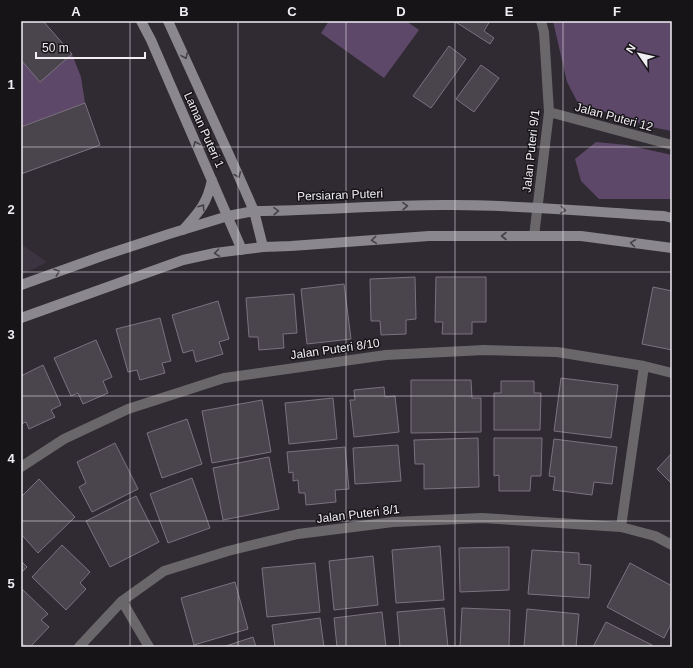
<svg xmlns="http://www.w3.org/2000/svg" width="693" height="668" viewBox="0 0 693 668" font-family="Helvetica,sans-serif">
<rect width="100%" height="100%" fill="#302a33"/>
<path fill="#3d3442" d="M 21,244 L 47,262 L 21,275 Z"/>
<path fill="#5e4869" d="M 329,21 L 406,21 L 419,30 L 384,78 L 321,33 Z
M 553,21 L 672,21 L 672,131 L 651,127 L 578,103 L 567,82 Z
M 72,54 L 81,77 L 85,103 L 21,127 L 21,60 Z
M 596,142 L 627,145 L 672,155 L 672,199 L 599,199 L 581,181 L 575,159 Z"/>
<path fill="#4a444d" stroke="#7a737e" d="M 21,21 L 43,21 L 72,54 L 40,82 L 21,60 Z
M 454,21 L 490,21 L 484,31 L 494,38 L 490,44 Z
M 449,46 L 466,59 L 431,108 L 413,96 Z
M 481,65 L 499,78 L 474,112 L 456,99 Z
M 85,103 L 100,145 L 21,174 L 21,127 Z
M 415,277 L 416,319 L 406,320 L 406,334 L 381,335 L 380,321 L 371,321 L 370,279 Z
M 436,277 L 486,277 L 486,322 L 472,322 L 472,334 L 442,334 L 443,322 L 435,322 Z
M 344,284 L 351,339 L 307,344 L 301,289 Z
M 653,287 L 672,291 L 672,350 L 642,344 Z
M 294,294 L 297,333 L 283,334 L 284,348 L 259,350 L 258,337 L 249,337 L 246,298 Z
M 218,301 L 229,339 L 219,342 L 223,354 L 196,362 L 193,350 L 183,353 L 172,315 Z
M 160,318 L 171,361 L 162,363 L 165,373 L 140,380 L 137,370 L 128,372 L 116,329 Z
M 96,340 L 112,377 L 103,381 L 108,393 L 83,404 L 78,393 L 71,396 L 54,358 Z
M 43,365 L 61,405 L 51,410 L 55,417 L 29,429 L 26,422 L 21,424 L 21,376 Z
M 561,378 L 618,385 L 611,438 L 554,431 Z
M 411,380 L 471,380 L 472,398 L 481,398 L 481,432 L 411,433 Z
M 501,381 L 534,381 L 534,393 L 541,393 L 540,430 L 494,430 L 494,393 L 501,393 Z
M 384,387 L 385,397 L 395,396 L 399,432 L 354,437 L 350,400 L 355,400 L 354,390 Z
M 333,398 L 337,439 L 289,444 L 285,403 Z
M 262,400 L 271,452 L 212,463 L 202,411 Z
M 187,419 L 202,464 L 162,478 L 147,433 Z
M 478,438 L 479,487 L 424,489 L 424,464 L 415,464 L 414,440 Z
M 494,438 L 542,438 L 541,476 L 531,476 L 530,491 L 499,491 L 499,475 L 494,476 Z
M 554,439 L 617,447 L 612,484 L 594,482 L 592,495 L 553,490 L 555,477 L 549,476 Z
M 115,443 L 138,489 L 92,512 L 79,487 L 86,483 L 77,462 Z
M 398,445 L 401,481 L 355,484 L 353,448 Z
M 345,447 L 349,489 L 335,490 L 336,502 L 306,505 L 305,493 L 299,493 L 298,480 L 293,481 L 293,472 L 289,473 L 287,452 Z
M 672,453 L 672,484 L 657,469 Z
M 269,457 L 279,509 L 223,520 L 213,468 Z
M 192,478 L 210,528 L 168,543 L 150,494 Z
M 39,479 L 75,517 L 38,553 L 21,534 L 21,497 Z
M 136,496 L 159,542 L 110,567 L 86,521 Z
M 62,545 L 90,572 L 80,583 L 86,589 L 66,610 L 32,577 Z
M 440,546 L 444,600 L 396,603 L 392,550 Z
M 509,547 L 509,590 L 460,592 L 459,548 Z
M 532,550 L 579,553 L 579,564 L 591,565 L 589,598 L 528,594 Z
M 373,556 L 378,605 L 334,610 L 329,561 Z
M 21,561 L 27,567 L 21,573 Z
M 315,563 L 320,612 L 267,617 L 262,568 Z
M 630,563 L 672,586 L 672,622 L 664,638 L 607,607 Z
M 235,582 L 248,629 L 194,645 L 181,598 Z
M 21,588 L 48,614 L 41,620 L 49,627 L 30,647 L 26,647 L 21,642 Z
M 444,608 L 448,647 L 400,647 L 397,612 Z
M 462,608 L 510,610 L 509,647 L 460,647 Z
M 527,609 L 579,614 L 576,647 L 524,647 Z
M 382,612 L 386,647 L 337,647 L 334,618 Z
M 320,618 L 324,647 L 275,647 L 272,625 Z
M 606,622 L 652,645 L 651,647 L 593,647 Z
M 253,637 L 256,647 L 223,647 Z"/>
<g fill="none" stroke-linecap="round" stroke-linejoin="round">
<path stroke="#6a676b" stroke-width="10" d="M 549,112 L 672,145
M 534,236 L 549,112 L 544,32 L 541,21
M 21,467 L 64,439 L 128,409 L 224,378 L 386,355 L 484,350 L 557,352 L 644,366 L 672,373
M 621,527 L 644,366
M 122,601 L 149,647
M 79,647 L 122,601 L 164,571 L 228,551 L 298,534 L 393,522 L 482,518 L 621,527 L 655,536 L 672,545"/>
<path stroke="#8b878e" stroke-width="10" d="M 141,21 L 151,40 L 242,250
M 168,21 L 236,170 L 254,211 L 263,247
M 183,230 C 199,212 207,204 212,180
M 21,285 L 102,256 L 169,234 L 228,216 L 254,211 C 320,211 387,204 453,205 C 524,205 594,212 664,216 L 672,218
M 21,318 L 183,260 L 215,253 L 263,247 L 291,246 L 429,236 L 581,236 L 672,248"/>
</g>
<defs><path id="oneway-chevron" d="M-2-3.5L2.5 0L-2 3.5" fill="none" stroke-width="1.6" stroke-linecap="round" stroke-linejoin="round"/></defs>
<g stroke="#454247">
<use href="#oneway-chevron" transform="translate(185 56) rotate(66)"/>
<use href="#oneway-chevron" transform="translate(196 144) rotate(-114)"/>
<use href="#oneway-chevron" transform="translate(238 175) rotate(67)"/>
<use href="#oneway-chevron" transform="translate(405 206) rotate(-2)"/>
<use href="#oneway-chevron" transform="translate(202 207) rotate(-57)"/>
<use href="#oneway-chevron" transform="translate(563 210) rotate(5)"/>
<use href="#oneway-chevron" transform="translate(276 211) rotate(-2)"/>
<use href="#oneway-chevron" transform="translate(504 236) rotate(180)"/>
<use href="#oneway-chevron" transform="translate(374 240) rotate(175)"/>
<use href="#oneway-chevron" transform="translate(633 243) rotate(-172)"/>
<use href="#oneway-chevron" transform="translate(217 253) rotate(172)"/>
<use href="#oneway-chevron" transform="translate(57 272) rotate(-19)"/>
</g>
<path fill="none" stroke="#f0edf3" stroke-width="1" stroke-opacity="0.55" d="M 130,21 L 130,647M 238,21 L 238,647M 346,21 L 346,647M 455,21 L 455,647M 563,21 L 563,647M 21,147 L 672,147M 21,272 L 672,272M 21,396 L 672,396M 21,521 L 672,521"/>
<g text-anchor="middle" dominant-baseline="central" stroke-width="3" stroke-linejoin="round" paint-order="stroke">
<g font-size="12" fill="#f0edf3" stroke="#171418">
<text transform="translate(614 117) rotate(15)">Jalan Puteri 12</text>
<text transform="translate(204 130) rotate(66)">Laman Puteri 1</text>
<text transform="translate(531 151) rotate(-84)">Jalan Puteri 9/1</text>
<text transform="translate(340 195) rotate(-2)">Persiaran Puteri</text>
<text transform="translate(335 349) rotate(-8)">Jalan Puteri 8/10</text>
<text transform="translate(358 514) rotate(-7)">Jalan Puteri 8/1</text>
</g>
</g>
<rect width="693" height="668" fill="none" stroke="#171418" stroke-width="44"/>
<g transform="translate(639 54) rotate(304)" stroke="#171418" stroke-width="3" paint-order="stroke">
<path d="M0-3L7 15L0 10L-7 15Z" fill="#f0edf3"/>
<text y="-6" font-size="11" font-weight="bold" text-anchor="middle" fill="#f0edf3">N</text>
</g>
<path d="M36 52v6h109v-6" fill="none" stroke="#f0edf3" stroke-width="2"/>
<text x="42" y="52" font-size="12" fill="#f0edf3" stroke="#171418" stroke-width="3" paint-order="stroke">50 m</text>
<rect x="22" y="22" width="649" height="624" fill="none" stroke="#f0edf3" stroke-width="1.5"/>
<g font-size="13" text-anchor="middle" font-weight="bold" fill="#f0edf3">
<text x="76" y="16">A</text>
<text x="184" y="16">B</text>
<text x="292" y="16">C</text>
<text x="401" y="16">D</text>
<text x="509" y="16">E</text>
<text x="617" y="16">F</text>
<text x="11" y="89">1</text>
<text x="11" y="214">2</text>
<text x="11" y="339">3</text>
<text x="11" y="463">4</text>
<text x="11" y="588">5</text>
</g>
</svg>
